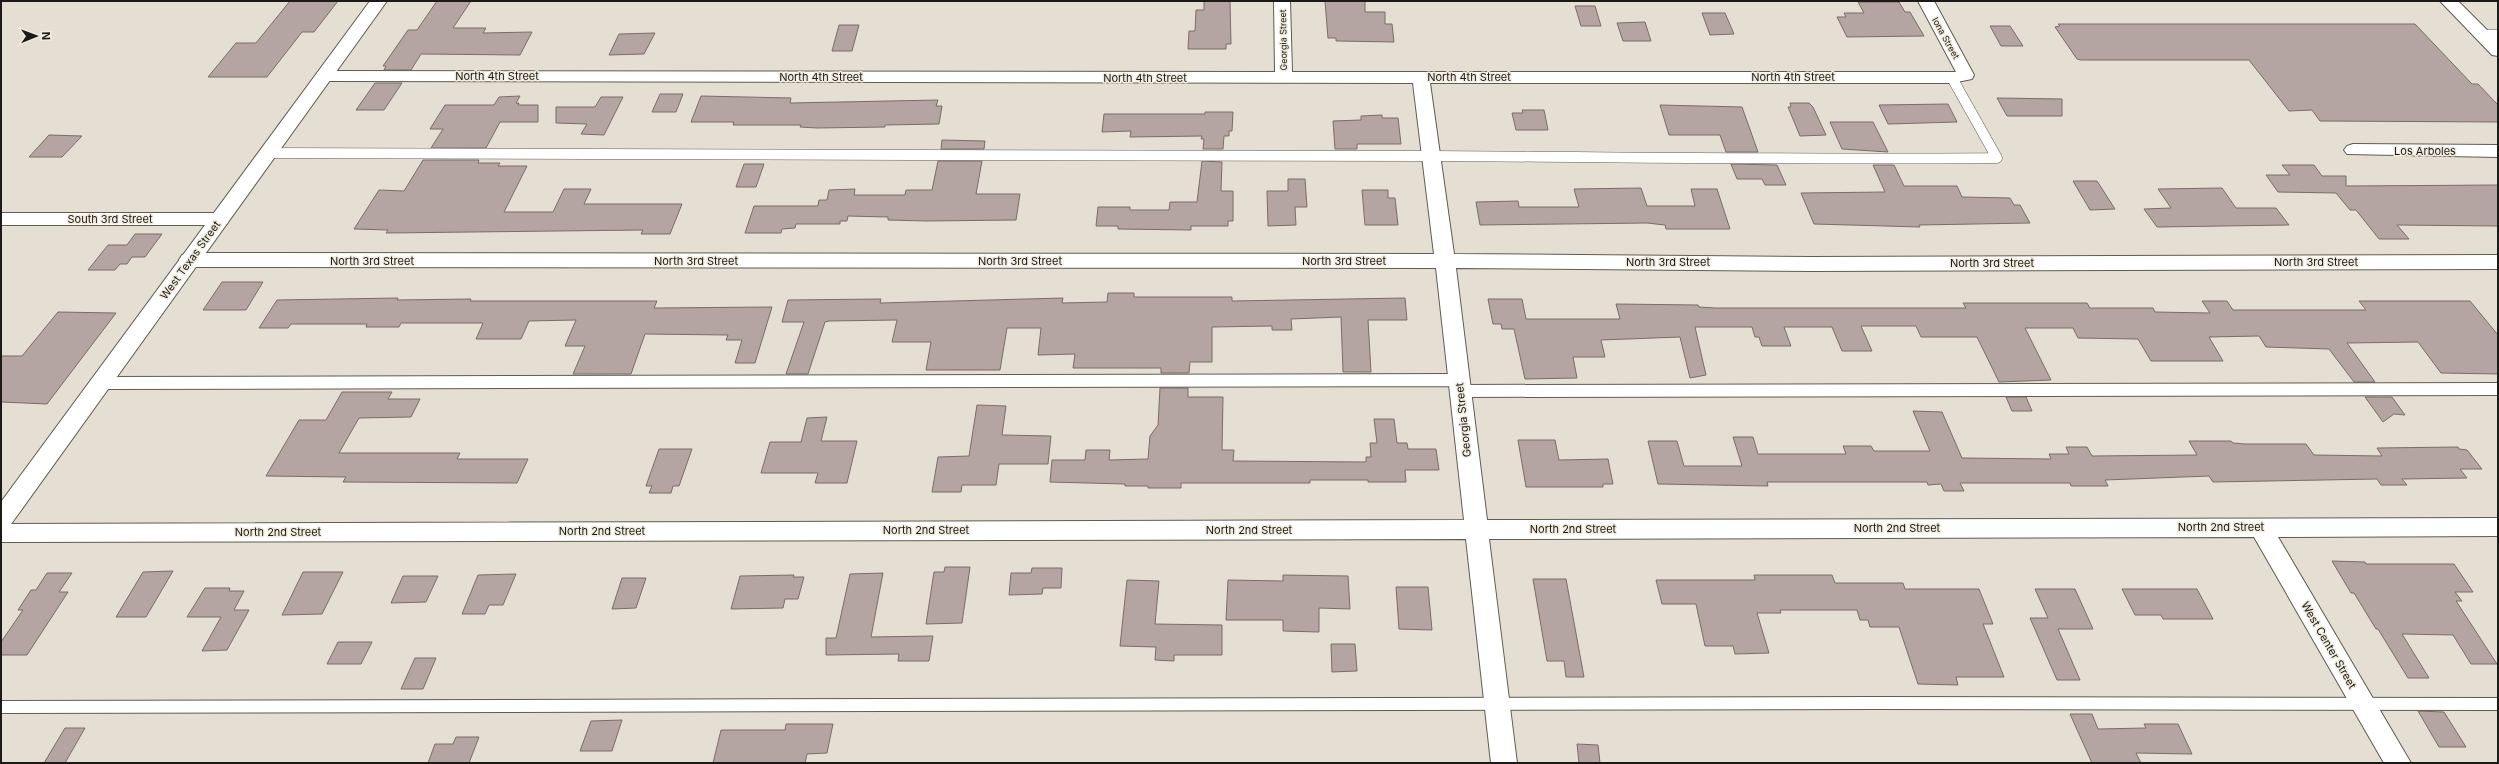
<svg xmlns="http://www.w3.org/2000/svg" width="2499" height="764" viewBox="0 0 2499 764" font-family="Inter,sans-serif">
<rect width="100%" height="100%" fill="#e4dfd2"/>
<path fill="#b4a4a2" stroke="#7b6c6a" d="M 290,1 L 338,1 L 314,32 L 302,32 L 267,77 L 208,77 L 236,43 L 256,43 Z
M 437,1 L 471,1 L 453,28 L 486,28 L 483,33 L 532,32 L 520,55 L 421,54 L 411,70 L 384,70 L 386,66 L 383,66 L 408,30 L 417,30 Z
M 1204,1 L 1230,1 L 1231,44 L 1226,44 L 1226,49 L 1188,49 L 1189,31 L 1195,31 L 1196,10 L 1204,10 Z
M 1325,1 L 1365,1 L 1365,12 L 1385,12 L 1385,24 L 1392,24 L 1394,42 L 1336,41 L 1336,38 L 1328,38 Z
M 1858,2 L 1899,2 L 1905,12 L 1910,12 L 1924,36 L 1847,37 L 1837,17 L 1846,17 L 1844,13 L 1864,13 Z
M 1575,6 L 1595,6 L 1601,26 L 1581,26 Z
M 1702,13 L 1725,13 L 1734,34 L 1710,35 Z
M 1645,22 L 1651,41 L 1623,41 L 1617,23 Z
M 2058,24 L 2415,24 L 2472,84 L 2478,84 L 2498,105 L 2498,122 L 2320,121 L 2312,110 L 2289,111 L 2249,60 L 2081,60 L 2077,59 L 2055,27 L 2060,26 Z
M 839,25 L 859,25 L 852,51 L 832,51 Z
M 1990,26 L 2010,26 L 2023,46 L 2001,46 Z
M 655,33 L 644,54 L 609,55 L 619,34 Z
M 375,83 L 402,83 L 384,110 L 356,110 Z
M 660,94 L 683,94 L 676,112 L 652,112 Z
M 520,96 L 516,103 L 519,103 L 518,105 L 538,105 L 538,122 L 500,122 L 486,148 L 431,148 L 443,129 L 430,129 L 445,105 L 494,105 L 499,97 Z
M 701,96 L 791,98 L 790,103 L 938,100 L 936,106 L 942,106 L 939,124 L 885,125 L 885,127 L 817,128 L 800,127 L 801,125 L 733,125 L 734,122 L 691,122 Z
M 601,97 L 623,97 L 604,135 L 581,134 L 587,124 L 556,123 L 556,107 L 595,107 Z
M 1997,98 L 2062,99 L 2062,116 L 2007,116 Z
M 1790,103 L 1809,103 L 1813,107 L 1826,135 L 1800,136 L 1788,107 L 1791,107 Z
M 1948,104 L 1957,122 L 1888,124 L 1879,105 Z
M 1660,105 L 1742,107 L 1758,152 L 1726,152 L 1720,135 L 1669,135 Z
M 1522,110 L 1544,110 L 1548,130 L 1516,130 L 1512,113 L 1523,113 Z
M 1205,112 L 1233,112 L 1232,131 L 1229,131 L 1229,136 L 1224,136 L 1223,149 L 1203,149 L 1204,139 L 1201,139 L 1202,136 L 1130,137 L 1131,131 L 1102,132 L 1104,114 L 1205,114 Z
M 1382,115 L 1382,118 L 1398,118 L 1401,144 L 1357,144 L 1357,149 L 1335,149 L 1333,121 L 1361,120 L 1361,116 Z
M 1830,122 L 1873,122 L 1888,152 L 1842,149 Z
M 49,135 L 82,136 L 62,157 L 29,157 Z
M 942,140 L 985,141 L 984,149 L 941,149 Z
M 423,160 L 479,160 L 478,163 L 500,163 L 498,166 L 527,166 L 504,212 L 553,212 L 564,189 L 591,189 L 584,204 L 682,204 L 670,234 L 641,234 L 643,230 L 386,233 L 388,230 L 354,229 L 379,190 L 404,191 Z
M 938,161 L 982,161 L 976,194 L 1020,194 L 1016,220 L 926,221 L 888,220 L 888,217 L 848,216 L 847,221 L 840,221 L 840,224 L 796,224 L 795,228 L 782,229 L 781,233 L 745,233 L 754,206 L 818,206 L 819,200 L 827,200 L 829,190 L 855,189 L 854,195 L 905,195 L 906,190 L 932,190 Z
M 1202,161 L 1222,162 L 1221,191 L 1233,191 L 1233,221 L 1228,221 L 1228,226 L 1191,226 L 1191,230 L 1118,229 L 1118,226 L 1096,226 L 1098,207 L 1130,207 L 1130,210 L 1169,210 L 1170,202 L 1197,202 Z
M 744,164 L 764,164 L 756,187 L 736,187 Z
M 1731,164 L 1777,165 L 1786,185 L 1765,185 L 1762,179 L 1737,179 Z
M 1873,165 L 1894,165 L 1904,186 L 1957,186 L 1962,197 L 2010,198 L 2014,205 L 2020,205 L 2030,223 L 1919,225 L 1920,227 L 1814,224 L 1801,193 L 1885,192 Z
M 2282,165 L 2314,165 L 2322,176 L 2346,176 L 2346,186 L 2498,185 L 2498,226 L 2397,225 L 2409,239 L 2379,239 L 2356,210 L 2350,210 L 2336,193 L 2278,192 L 2266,175 L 2290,175 Z
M 1288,179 L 1305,179 L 1307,207 L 1295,207 L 1296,225 L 1268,226 L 1267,191 L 1288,191 Z
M 2073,181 L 2097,181 L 2115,209 L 2090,210 Z
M 1641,188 L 1647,206 L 1695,206 L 1691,189 L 1717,189 L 1730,229 L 1666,229 L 1665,225 L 1647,223 L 1480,225 L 1476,202 L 1518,201 L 1519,207 L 1579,207 L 1574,189 Z
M 2222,188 L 2236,208 L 2276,208 L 2289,225 L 2157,227 L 2144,209 L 2171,208 L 2158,189 Z
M 1362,190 L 1388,190 L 1388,198 L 1395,198 L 1398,225 L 1365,225 Z
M 135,234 L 162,234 L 145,257 L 132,257 L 127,264 L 120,264 L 115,270 L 88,270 L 108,245 L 127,245 Z
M 222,282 L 263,282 L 246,310 L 203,310 Z
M 1108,293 L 1134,293 L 1134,297 L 1232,297 L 1232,301 L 1405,298 L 1407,320 L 1368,320 L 1371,372 L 1343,372 L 1341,317 L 1291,319 L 1292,330 L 1272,330 L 1272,326 L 1212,327 L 1212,362 L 1190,362 L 1189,373 L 1161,373 L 1161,368 L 1073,368 L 1075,354 L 1038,355 L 1041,328 L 1007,328 L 1000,370 L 926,370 L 931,342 L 892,342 L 897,320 L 829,321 L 825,322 L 808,374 L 786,374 L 804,322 L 782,322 L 788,300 L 881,299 L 880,303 L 1063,298 L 1062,303 L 1107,302 Z
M 398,298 L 397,300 L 471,299 L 470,301 L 657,301 L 654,308 L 772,307 L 755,363 L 735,363 L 742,340 L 726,340 L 728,335 L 645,334 L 631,374 L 573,374 L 585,346 L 565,346 L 576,320 L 529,321 L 521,339 L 476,339 L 483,323 L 401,323 L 399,327 L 366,327 L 367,324 L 291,324 L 288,328 L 259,328 L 277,300 Z
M 1488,299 L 1522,299 L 1526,319 L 1620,319 L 1616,304 L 1698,305 L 1699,307 L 1715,308 L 1966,308 L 1963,303 L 2087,303 L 2090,308 L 2153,308 L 2155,312 L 2210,313 L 2202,301 L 2227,301 L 2233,310 L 2366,310 L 2359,301 L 2470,301 L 2498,335 L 2498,374 L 2441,373 L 2418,342 L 2347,343 L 2375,382 L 2354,382 L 2329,349 L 2266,347 L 2259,336 L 2209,337 L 2223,361 L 2151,361 L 2138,339 L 2078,338 L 2073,328 L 2025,328 L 2051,380 L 1999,382 L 1977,337 L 1921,337 L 1916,326 L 1861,326 L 1872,351 L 1842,351 L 1832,327 L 1784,327 L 1791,346 L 1762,346 L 1759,337 L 1755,337 L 1752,327 L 1695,327 L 1706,375 L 1690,378 L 1680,337 L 1601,340 L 1605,357 L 1573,357 L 1577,378 L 1525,379 L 1514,329 L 1502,329 L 1501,324 L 1493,324 Z
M 58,312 L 116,313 L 47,404 L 1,402 L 1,356 L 22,356 Z
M 1160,388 L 1188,388 L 1188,397 L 1223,397 L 1222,450 L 1234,450 L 1233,461 L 1366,462 L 1366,457 L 1371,457 L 1370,443 L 1377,443 L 1374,419 L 1394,419 L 1397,443 L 1407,443 L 1408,449 L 1436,449 L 1439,470 L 1405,470 L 1406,482 L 1368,482 L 1368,480 L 1310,480 L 1310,483 L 1181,483 L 1181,488 L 1148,488 L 1148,486 L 1125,486 L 1125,484 L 1050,482 L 1052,460 L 1085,460 L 1086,450 L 1110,450 L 1109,460 L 1148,459 L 1150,436 L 1158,425 Z
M 342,392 L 392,392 L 388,399 L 420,399 L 411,417 L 359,418 L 339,453 L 460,453 L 457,459 L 528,459 L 517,483 L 343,482 L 346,477 L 266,476 L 299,420 L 326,420 Z
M 2006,397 L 2026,397 L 2032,411 L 2012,411 Z
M 2365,397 L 2392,397 L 2405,415 L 2394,414 L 2383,422 Z
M 977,405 L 1006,406 L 1002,435 L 1051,436 L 1048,464 L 999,464 L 996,485 L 962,485 L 961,492 L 932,492 L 938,457 L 969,456 Z
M 1913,411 L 1942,412 L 1962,458 L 2051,459 L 2049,454 L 2069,454 L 2066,447 L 2087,447 L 2092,456 L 2197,455 L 2189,441 L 2231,441 L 2233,443 L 2245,444 L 2306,444 L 2314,455 L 2382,456 L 2377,448 L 2458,447 L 2459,449 L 2467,450 L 2482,469 L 2460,469 L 2467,478 L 2402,479 L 2407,485 L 2381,485 L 2377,479 L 2213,482 L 2209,476 L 2105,480 L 2108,486 L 2071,486 L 2070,483 L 1960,483 L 1964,491 L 1944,491 L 1941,484 L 1928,485 L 1927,482 L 1767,482 L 1768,486 L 1658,484 L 1648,441 L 1677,441 L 1684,466 L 1742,466 L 1733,437 L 1753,437 L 1758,454 L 1846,454 L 1843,446 L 1871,446 L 1874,451 L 1930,451 Z
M 827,417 L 821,441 L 857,441 L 847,483 L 815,483 L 818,473 L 761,473 L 770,442 L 801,442 L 807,418 Z
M 1518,440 L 1555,440 L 1559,460 L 1608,459 L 1613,484 L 1603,484 L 1603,487 L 1526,487 Z
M 659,449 L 692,449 L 679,486 L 673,486 L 671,493 L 649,493 L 652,486 L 646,486 Z
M 2332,561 L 2365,562 L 2366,564 L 2454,564 L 2473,592 L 2455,592 L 2462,601 L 2456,601 L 2497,664 L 2471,664 L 2453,635 L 2402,634 L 2429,678 L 2408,678 L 2378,629 L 2376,629 L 2354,593 L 2351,593 Z
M 945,567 L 970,567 L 962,623 L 926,624 L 934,572 L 944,572 Z
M 1032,568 L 1062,568 L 1061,588 L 1043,588 L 1042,594 L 1009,595 L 1011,573 L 1031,573 Z
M 173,571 L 146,617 L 116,617 L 143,572 Z
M 303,572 L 343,572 L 322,614 L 282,615 Z
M 47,573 L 72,573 L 59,592 L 68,592 L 27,655 L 1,655 L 1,642 L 23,610 L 18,610 L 31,590 L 36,590 Z
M 883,573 L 871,637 L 933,636 L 929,661 L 898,661 L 899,654 L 826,655 L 826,638 L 836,638 L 850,574 Z
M 516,574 L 503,605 L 489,605 L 485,614 L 462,614 L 478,575 Z
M 794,575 L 793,577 L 804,577 L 798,599 L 785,599 L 783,608 L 731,609 L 740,576 Z
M 1283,575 L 1348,576 L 1350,609 L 1319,608 L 1319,632 L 1283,631 L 1283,620 L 1226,620 L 1228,580 L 1283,581 Z
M 1754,575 L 1832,575 L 1835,583 L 1903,583 L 1905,589 L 1979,589 L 1993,624 L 1983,624 L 2004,677 L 1956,677 L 1958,685 L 1918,684 L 1899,627 L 1870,627 L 1868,620 L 1860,620 L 1857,610 L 1780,610 L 1781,613 L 1757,613 L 1769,653 L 1735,654 L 1733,646 L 1705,646 L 1696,604 L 1662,604 L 1656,580 L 1755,580 Z
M 403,576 L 438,576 L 426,602 L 391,603 Z
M 622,578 L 646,578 L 636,608 L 612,609 Z
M 1533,579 L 1566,579 L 1584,677 L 1566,677 L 1564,661 L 1547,661 Z
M 1127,580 L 1159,581 L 1155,624 L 1222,625 L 1222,655 L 1174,655 L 1174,661 L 1155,660 L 1156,647 L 1120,646 Z
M 1396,587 L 1428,587 L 1432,630 L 1399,629 Z
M 205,588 L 230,588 L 229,591 L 244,591 L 234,610 L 249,610 L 227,650 L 202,651 L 221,617 L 187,617 Z
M 2035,589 L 2075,589 L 2093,629 L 2058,629 L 2080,680 L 2057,680 L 2030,618 L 2048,618 Z
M 2122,589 L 2197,589 L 2213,619 L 2163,619 L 2161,615 L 2135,615 Z
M 338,642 L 372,642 L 361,664 L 327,664 Z
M 1331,644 L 1355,644 L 1357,671 L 1332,672 Z
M 415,658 L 436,658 L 423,689 L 401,689 Z
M 2418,711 L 2444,712 L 2466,747 L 2439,747 Z
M 2070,714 L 2092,714 L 2098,729 L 2146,728 L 2144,724 L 2178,724 L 2192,754 L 2136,753 L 2141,763 L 2092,763 Z
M 622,720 L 612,751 L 580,751 L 591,721 Z
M 786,724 L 833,724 L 827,753 L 807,754 L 805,763 L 713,763 L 721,730 L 785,730 Z
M 65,728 L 85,728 L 65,763 L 44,763 Z
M 456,737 L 479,737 L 469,763 L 428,763 L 435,744 L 453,744 Z
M 1577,744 L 1598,745 L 1600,763 L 1579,763 Z"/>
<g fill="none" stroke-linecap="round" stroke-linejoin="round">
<g stroke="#5f5c50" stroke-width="11">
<path id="service-far1" d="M 2482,35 L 2498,35
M 268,153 C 656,156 1044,154 1432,156 C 1621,157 1809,160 1997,158 L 1952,78"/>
</g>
<g stroke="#5f5c50" stroke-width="14">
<path id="service" d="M 101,383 L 1459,380
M 1460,391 L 2498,389
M 1,707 L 1874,703 L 2498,704"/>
</g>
<g stroke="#5f5c50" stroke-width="2">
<path id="minor" d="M 1274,1 L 1290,1 L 1292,72 L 1956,72 L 1918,1 L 1934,1 L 1974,75 L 1972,79 L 1952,83 L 1430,83 L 1454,254 L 1811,257 L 2498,255 L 2498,269 L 1811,271 L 1456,268 L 1487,520 L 2498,518 L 2498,536 L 2278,537 L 2411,763 L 2384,763 L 2254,537 L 1489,539 L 1517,763 L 1491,763 L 1466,539 L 1,542 L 1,524 L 1464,520 L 1436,268 L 189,267 L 182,265 L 179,260 L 182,255 L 189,253 L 1434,254 L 1413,83 L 324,81 L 318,80 L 316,76 L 318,72 L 324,71 L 1275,72 Z
M 2353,144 L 2498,145 L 2498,157 L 2347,154 L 2344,150 L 2347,146 Z
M 1,213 L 220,213 L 227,214 L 229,219 L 227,224 L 220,225 L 1,225 Z"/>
</g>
<g stroke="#5f5c50" stroke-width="2">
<path id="tertiary" d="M 370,1 L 387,1 L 9,527 L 1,530 L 1,502 Z
M 2440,1 L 2458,1 L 2498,41 L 2498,56 L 2492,55 Z"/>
</g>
<use href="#service-far1" stroke="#fff" stroke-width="10"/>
<use href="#service" stroke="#fff" stroke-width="12"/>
<use href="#minor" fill="#fff" fill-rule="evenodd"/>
<use href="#tertiary" fill="#fff" fill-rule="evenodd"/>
</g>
<g text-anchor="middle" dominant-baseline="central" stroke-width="3" stroke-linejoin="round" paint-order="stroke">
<g font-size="9" fill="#1c1a16" stroke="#f1ecdf">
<text transform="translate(1946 38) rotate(61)">Iona Street</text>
<text transform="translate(1283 40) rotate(-91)">Georgia Street</text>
</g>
<g font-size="11" fill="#1c1a16" stroke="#f1ecdf">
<text x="497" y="76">North 4th Street</text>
<text x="821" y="77">North 4th Street</text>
<text x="1469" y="77">North 4th Street</text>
<text x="1793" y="77">North 4th Street</text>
<text x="1145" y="78">North 4th Street</text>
<text x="2425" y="151">Los Arboles</text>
<text x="110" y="219">South 3rd Street</text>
<text transform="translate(190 260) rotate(-54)">West Texas Street</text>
<text x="372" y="261">North 3rd Street</text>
<text x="696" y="261">North 3rd Street</text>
<text x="1020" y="261">North 3rd Street</text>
<text x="1344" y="261">North 3rd Street</text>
<text x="1668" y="262">North 3rd Street</text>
<text x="2316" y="262">North 3rd Street</text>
<text x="1992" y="263">North 3rd Street</text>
<text transform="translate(1463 420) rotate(-96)">Georgia Street</text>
<text x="2221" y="527">North 2nd Street</text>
<text x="1897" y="528">North 2nd Street</text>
<text x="1573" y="529">North 2nd Street</text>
<text x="926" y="530">North 2nd Street</text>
<text x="1249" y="530">North 2nd Street</text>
<text x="602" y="531">North 2nd Street</text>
<text x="278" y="532">North 2nd Street</text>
<text transform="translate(2329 645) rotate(60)">West Center Street</text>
</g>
</g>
<rect width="2499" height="764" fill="none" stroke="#1c1a16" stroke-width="4"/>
<g transform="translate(36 36) rotate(89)" stroke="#f1ecdf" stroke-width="3" paint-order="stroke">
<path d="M0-3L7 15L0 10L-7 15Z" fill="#1c1a16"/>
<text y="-6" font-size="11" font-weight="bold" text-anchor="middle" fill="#1c1a16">N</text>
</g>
</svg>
